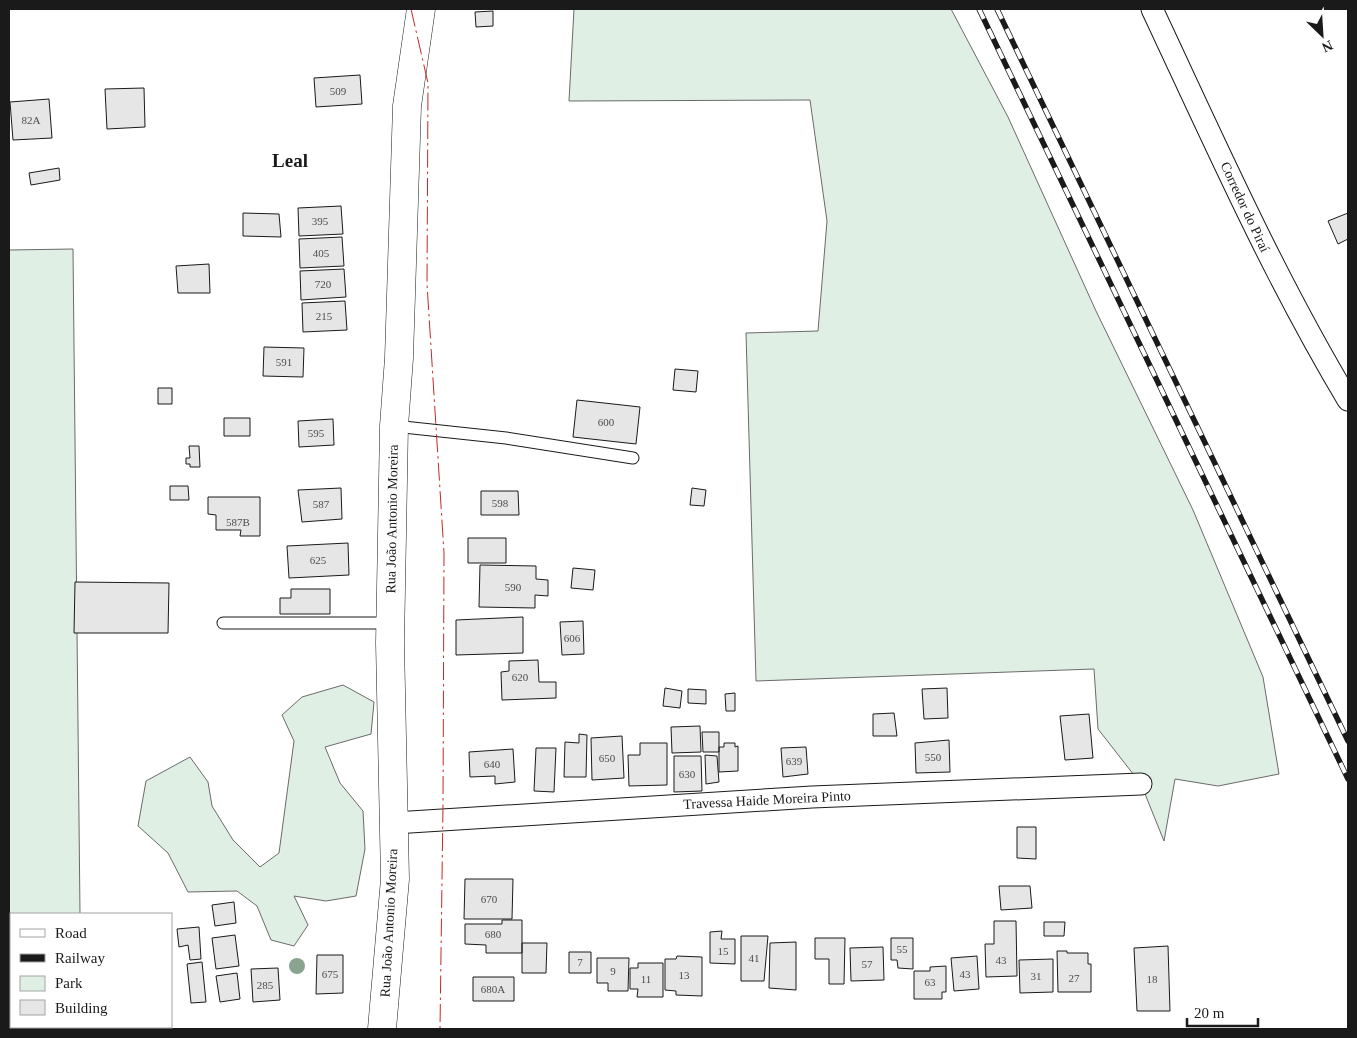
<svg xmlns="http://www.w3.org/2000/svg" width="1357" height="1038" viewBox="0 0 1357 1038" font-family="Georgia,serif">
<rect width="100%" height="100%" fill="#fff"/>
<path fill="#e0efe3" stroke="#6a6a6a" d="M 574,9 L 951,9 L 1008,117 L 1096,311 L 1193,510 L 1263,677 L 1279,774 L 1218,786 L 1175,779 L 1164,841 L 1141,784 L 1098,729 L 1094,669 L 756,681 L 746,333 L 818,331 L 827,221 L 810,100 L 569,101 Z
M 73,249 L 80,914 L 11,914 L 11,1025 L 9,1025 L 9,250 Z
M 343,685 L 374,702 L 371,734 L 325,747 L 340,783 L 363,811 L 365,849 L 356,896 L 326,901 L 294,896 L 308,925 L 294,946 L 271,940 L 257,906 L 237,891 L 188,892 L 168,853 L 138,826 L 146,781 L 190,757 L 208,782 L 212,806 L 233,840 L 260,867 L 279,853 L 294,741 L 282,715 L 302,697 Z"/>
<path fill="#e6e6e6" stroke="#1a1a1a" d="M 493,11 L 493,26 L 476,27 L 475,12 Z
M 360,75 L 362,104 L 316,107 L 314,78 Z
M 144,88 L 145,127 L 107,129 L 105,89 Z
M 49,99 L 52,138 L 13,140 L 10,102 Z
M 59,168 L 60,180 L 31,185 L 29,173 Z
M 341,206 L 343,234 L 299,236 L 298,208 Z
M 243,213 L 279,214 L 281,237 L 243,236 Z
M 1348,213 L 1348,239 L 1338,244 L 1328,221 Z
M 342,237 L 344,266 L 300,268 L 299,239 Z
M 209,264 L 210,293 L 178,293 L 176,266 Z
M 344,269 L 346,297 L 301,300 L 300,271 Z
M 345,301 L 347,330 L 303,332 L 302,303 Z
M 264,347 L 304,348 L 303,377 L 263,376 Z
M 675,369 L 698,371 L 696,392 L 673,390 Z
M 158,388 L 172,388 L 172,404 L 158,404 Z
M 577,400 L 640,407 L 636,444 L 573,437 Z
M 224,418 L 250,418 L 250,436 L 224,436 Z
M 333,419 L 334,445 L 299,447 L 298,421 Z
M 189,446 L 199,446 L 200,467 L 190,467 L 190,464 L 186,464 L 186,458 L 190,458 Z
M 170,486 L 188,486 L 189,500 L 170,500 Z
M 341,488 L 342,519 L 302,522 L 298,490 Z
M 692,488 L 706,490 L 704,506 L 690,505 Z
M 481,491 L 518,491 L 519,515 L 481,515 Z
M 208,497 L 260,497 L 260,536 L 240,536 L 241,530 L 216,530 L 216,515 L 208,514 Z
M 468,538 L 506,538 L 506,563 L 468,563 Z
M 348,543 L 349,575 L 289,578 L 287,546 Z
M 480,565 L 536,566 L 536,579 L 548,580 L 548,596 L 535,595 L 535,608 L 479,607 Z
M 573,568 L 595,570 L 593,590 L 571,588 Z
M 75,582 L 169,583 L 168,633 L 74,633 Z
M 291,589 L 330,589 L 330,614 L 280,614 L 280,598 L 291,598 Z
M 523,617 L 523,653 L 456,655 L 456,620 Z
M 583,621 L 584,654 L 562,655 L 560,622 Z
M 538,660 L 539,682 L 556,682 L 556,698 L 502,700 L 501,672 L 509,671 L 509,661 Z
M 665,688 L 682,691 L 680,708 L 663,706 Z
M 947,688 L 948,718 L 924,719 L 922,689 Z
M 688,689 L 706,690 L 706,704 L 688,703 Z
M 735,693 L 735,711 L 726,711 L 725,694 Z
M 894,713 L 897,736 L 873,736 L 873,714 Z
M 1089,714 L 1093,758 L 1065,760 L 1060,716 Z
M 700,726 L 701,752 L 672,753 L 671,727 Z
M 702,732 L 719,732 L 719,752 L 703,752 Z
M 579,734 L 587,735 L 586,777 L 564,777 L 565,742 L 579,743 Z
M 622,736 L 624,778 L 592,780 L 591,738 Z
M 949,740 L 950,772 L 916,773 L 915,743 Z
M 640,743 L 667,743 L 667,785 L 629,786 L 628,755 L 640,755 Z
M 724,743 L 735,743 L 735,747 L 738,746 L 738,771 L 719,772 L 719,747 L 724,747 Z
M 806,747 L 808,774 L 783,777 L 781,748 Z
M 536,748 L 556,748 L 554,792 L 534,791 Z
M 513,749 L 515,782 L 495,784 L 495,776 L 470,777 L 469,752 Z
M 705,755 L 717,756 L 719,782 L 706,784 Z
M 674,756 L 701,756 L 702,791 L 674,792 Z
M 1017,827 L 1036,827 L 1036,859 L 1017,858 Z
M 465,879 L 513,879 L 512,919 L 464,919 Z
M 999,886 L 1030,886 L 1032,908 L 1001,910 Z
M 234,902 L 236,923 L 215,926 L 212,905 Z
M 502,920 L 522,920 L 522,953 L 486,953 L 486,945 L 465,944 L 465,924 L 502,924 Z
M 994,921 L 1016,921 L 1017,976 L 986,977 L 985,944 L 994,944 Z
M 1044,922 L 1065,922 L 1064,936 L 1044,936 Z
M 199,927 L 201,959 L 190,960 L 188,945 L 179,947 L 177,929 Z
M 722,931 L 721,939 L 735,939 L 735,964 L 710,963 L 710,932 Z
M 235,935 L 239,966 L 216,969 L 212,938 Z
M 741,936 L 768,936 L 764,981 L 741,981 Z
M 815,938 L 845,938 L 844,984 L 829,984 L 829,959 L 815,959 Z
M 891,938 L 913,938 L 913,969 L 898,968 L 897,960 L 891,960 Z
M 796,942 L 796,990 L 769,988 L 770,943 Z
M 522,943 L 547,943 L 546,973 L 522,973 Z
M 1168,946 L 1170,1011 L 1137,1011 L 1134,948 Z
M 883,947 L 884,980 L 851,981 L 850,948 Z
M 1057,951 L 1067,951 L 1067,953 L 1088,953 L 1088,964 L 1091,964 L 1091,992 L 1058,992 Z
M 569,952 L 591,952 L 591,973 L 569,973 Z
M 317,955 L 343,955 L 343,993 L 316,994 Z
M 677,956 L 702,957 L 702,996 L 676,995 L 676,991 L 665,990 L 665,959 L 676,959 Z
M 977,956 L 979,989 L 954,991 L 951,958 Z
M 597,958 L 629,958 L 628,991 L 608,991 L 608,983 L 597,983 Z
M 1053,959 L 1053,992 L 1020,993 L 1019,960 Z
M 202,962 L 206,1002 L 191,1003 L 187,964 Z
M 638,963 L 663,963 L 663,997 L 637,997 L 638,989 L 630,989 L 630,968 L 638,968 Z
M 946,966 L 946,992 L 942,992 L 942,999 L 914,999 L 914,971 L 930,971 L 930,967 Z
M 278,968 L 280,1000 L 253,1002 L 251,969 Z
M 237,973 L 240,999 L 220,1002 L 216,976 Z
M 473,977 L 514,977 L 514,1001 L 473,1001 Z"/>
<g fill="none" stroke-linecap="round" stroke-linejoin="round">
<g stroke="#1a1a1a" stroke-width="13">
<path id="service" d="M 394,426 L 506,438 L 633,458
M 223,623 L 391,623"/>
</g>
<g stroke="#1a1a1a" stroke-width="23">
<path id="minor" d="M 1152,9 C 1214,141 1273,275 1348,400
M 394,823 L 812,797 L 1141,784"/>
</g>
<g stroke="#1a1a1a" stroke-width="29">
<path id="secondary" d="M 382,1029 L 395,879 L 390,643 L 394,426 L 399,358 L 407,106 L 421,9"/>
</g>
<use href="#service" stroke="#fff" stroke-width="11"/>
<use href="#minor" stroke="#fff" stroke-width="21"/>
<use href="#secondary" stroke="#fff" stroke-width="28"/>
<g stroke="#1a1a1a" stroke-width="5.5">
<path id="rail" d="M 979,9 L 1348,779
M 997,9 L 1348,741"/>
</g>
<use href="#rail" stroke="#fff" stroke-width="4" stroke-dasharray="11" stroke-linecap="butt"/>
<path stroke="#c62828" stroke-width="1" stroke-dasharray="18 4 2.5 4" stroke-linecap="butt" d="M 411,9 L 428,83 L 427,284 L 444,553 L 443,805 L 440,1029"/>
</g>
<circle fill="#8aa48f" cx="297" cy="966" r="8"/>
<g text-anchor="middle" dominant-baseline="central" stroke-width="4" stroke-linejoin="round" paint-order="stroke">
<g font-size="11" fill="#4d4d4d">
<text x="338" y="91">509</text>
<text x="31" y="120">82A</text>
<text x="320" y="221">395</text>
<text x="321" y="253">405</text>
<text x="323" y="284">720</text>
<text x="324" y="316">215</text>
<text x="284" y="362">591</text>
<text x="606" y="422">600</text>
<text x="316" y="433">595</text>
<text x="500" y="503">598</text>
<text x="321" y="504">587</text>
<text x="238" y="522">587B</text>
<text x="318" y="560">625</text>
<text x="513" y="587">590</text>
<text x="572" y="638">606</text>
<text x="520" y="677">620</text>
<text x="933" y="757">550</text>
<text x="607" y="758">650</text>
<text x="794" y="761">639</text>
<text x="492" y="764">640</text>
<text x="687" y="774">630</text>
<text x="489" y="899">670</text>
<text x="493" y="934">680</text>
<text x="902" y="949">55</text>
<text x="723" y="951">15</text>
<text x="754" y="958">41</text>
<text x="1001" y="960">43</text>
<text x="580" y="962">7</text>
<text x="867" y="964">57</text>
<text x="613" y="971">9</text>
<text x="330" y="974">675</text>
<text x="965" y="974">43</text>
<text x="684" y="975">13</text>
<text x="1036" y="976">31</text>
<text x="1074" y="978">27</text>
<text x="646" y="979">11</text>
<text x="1152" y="979">18</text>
<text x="930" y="982">63</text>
<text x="265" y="985">285</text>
<text x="493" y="989">680A</text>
</g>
<g font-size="14" fill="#1a1a1a" stroke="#fff">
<text transform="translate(1245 207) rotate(65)">Corredor do Piraí</text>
<text transform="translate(392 519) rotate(-89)">Rua João Antonio Moreira</text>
<text transform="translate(767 800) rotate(-3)">Travessa Haide Moreira Pinto</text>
<text transform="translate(389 923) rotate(-87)">Rua João Antonio Moreira</text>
</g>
<g font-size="19" font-weight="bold" fill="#1a1a1a" stroke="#fff">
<text x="290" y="160">Leal</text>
</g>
</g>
<rect width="1357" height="1038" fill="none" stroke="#1a1a1a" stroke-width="20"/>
<rect x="10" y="913" width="162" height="115" fill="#ffffff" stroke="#a3a3a3"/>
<rect x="20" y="929" width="25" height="8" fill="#ffffff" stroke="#a3a3a3"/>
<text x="55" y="938" font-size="15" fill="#1a1a1a">Road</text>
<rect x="20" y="954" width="25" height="8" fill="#1a1a1a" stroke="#a3a3a3"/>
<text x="55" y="963" font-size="15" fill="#1a1a1a">Railway</text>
<rect x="20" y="976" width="25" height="15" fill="#e0efe3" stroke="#a3a3a3"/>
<text x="55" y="988" font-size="15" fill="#1a1a1a">Park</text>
<rect x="20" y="1000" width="25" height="15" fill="#e6e6e6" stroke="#a3a3a3"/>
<text x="55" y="1013" font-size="15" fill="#1a1a1a">Building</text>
<g transform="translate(1322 35) rotate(155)" stroke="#ffffff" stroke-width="4" paint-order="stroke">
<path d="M0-4L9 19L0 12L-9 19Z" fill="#1a1a1a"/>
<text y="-8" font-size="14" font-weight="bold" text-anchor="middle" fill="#1a1a1a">N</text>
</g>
<path d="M1187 1018v8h71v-8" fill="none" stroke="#1a1a1a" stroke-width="2.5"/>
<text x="1194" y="1018" font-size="15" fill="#1a1a1a" stroke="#ffffff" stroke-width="4" paint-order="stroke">20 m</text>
</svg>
